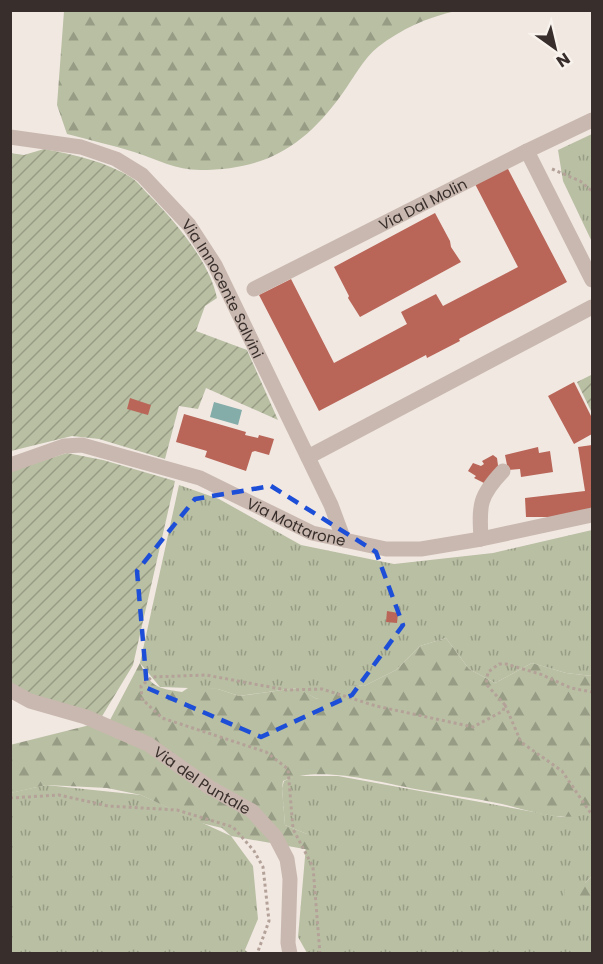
<svg xmlns="http://www.w3.org/2000/svg" width="603" height="964" viewBox="0 0 603 964" font-family="Poppins,sans-serif">
<defs>
<pattern id="grass-tufts" width="24" height="20" patternUnits="userSpaceOnUse" patternTransform="scale(1.5)"><rect width="24" height="20" fill="#b9bfa3"/><path d="M3 7l-1-3M5 7V3M7 7l1-3M15 17l-1-3M17 17v-4M19 17l1-3" fill="none" stroke="#979c85"/></pattern>
<pattern id="forest-firs" width="22" height="20" patternUnits="userSpaceOnUse" patternTransform="scale(1.5)"><rect width="22" height="20" fill="#b9bfa3"/><path d="M5 1l3.5 6h-7zM16 11l3.5 6h-7z" fill="#979c85"/></pattern>
<pattern id="garden-furrows" width="10" height="10" patternUnits="userSpaceOnUse" patternTransform="scale(1.5)"><rect width="10" height="10" fill="#b9bfa3"/><path d="M-1 1l2-2M0 10L10 0M9 11l2-2" fill="none" stroke="#979c85"/></pattern>
</defs>
<rect width="100%" height="100%" fill="#f1e8e2"/>
<path fill="url(#grass-tufts)" d="M 592,134 L 592,242 L 563,181 L 558,150 Z
M 179,485 L 219,499 L 301,545 L 394,564 L 493,553 L 592,530 L 592,676 L 566,673 L 532,663 L 495,683 L 469,669 L 446,638 L 420,646 L 396,670 L 364,686 L 355,685 L 317,699 L 296,688 L 239,696 L 218,689 L 160,687 L 140,663 Z
M 295,776 L 338,776 L 561,817 L 592,812 L 592,876 L 585,883 L 589,905 L 592,907 L 592,953 L 307,953 L 298,937 L 307,834 L 285,825 L 282,788 L 284,781 Z
M 46,785 L 141,795 L 231,836 L 253,866 L 258,919 L 245,950 L 249,953 L 11,953 L 10,793 Z"/>
<path fill="url(#forest-firs)" d="M 64,11 L 64,10 L 456,11 C 428,17 401,29 378,47 C 363,59 353,79 342,94 C 304,147 265,170 200,170 C 176,170 156,159 134,152 C 112,145 89,140 67,134 L 57,105 Z
M 446,638 L 469,669 L 495,683 L 532,663 L 566,673 L 592,676 L 592,813 C 562,823 532,811 502,804 C 473,798 444,794 415,789 C 377,782 320,765 283,781 L 282,788 L 285,825 L 307,834 L 310,850 L 231,836 L 222,828 L 201,823 L 141,795 L 107,788 L 46,785 L 11,793 L 10,745 L 110,720 L 140,663 C 151,687 156,688 182,692 L 188,688 L 199,687 L 218,689 L 239,696 L 297,688 L 317,699 L 336,688 L 355,685 L 364,686 L 396,670 L 420,646 Z
M 592,876 L 592,907 L 564,899 L 566,882 L 585,883 Z"/>
<path fill="url(#garden-furrows)" d="M 44,149 C 73,154 107,162 132,178 C 138,182 143,189 148,194 C 174,220 210,262 217,298 L 205,306 L 196,331 L 247,350 L 278,420 L 206,388 L 198,409 L 179,406 L 165,459 L 99,439 L 72,436 L 11,451 L 10,153 L 24,155 Z
M 591,375 L 592,375 L 592,413 L 577,382 Z
M 67,453 L 103,460 L 175,481 L 133,665 L 101,718 L 23,691 L 11,683 L 10,471 Z"/>
<path fill="#84aca9" d="M 214,402 L 242,410 L 238,425 L 210,417 Z"/>
<path fill="#b96558" d="M 507,167 L 567,282 L 459,339 L 460,341 L 427,358 L 426,355 L 319,411 L 259,295 L 291,279 L 334,363 L 407,324 L 401,312 L 436,294 L 443,306 L 518,267 L 475,184 Z
M 435,213 L 450,241 L 451,247 L 461,262 L 360,317 L 348,298 L 349,296 L 334,267 Z
M 574,382 L 592,418 L 592,434 L 574,444 L 548,396 Z
M 130,398 L 151,405 L 148,415 L 127,409 Z
M 184,414 L 246,432 L 245,435 L 258,438 L 259,435 L 274,439 L 269,455 L 255,451 L 252,452 L 246,471 L 205,457 L 207,451 L 176,442 Z
M 592,445 L 592,512 L 558,517 L 526,517 L 525,498 L 585,491 L 578,447 Z
M 538,447 L 539,453 L 550,451 L 553,472 L 521,477 L 520,469 L 508,470 L 505,455 Z
M 493,455 L 497,458 L 499,473 L 488,485 L 474,478 L 476,476 L 468,471 L 473,463 L 481,466 L 484,464 L 482,461 Z
M 387,611 L 398,613 L 397,623 L 386,622 Z"/>
<g fill="none" stroke-linecap="round" stroke-linejoin="round">
<path stroke="#b4a299" stroke-width="3" stroke-dasharray="3 3" stroke-linecap="butt" d="M 552,169 L 580,181 L 592,191
M 505,705 L 521,742 L 562,771 L 592,815
M 10,798 L 59,795 L 108,806 L 177,810 L 233,827 L 254,851 L 263,867 L 269,921 L 257,954
M 320,954 L 313,867 L 293,829 L 288,769 L 266,752 L 162,718 L 142,699 L 141,686 L 152,677 L 206,675 L 286,690 L 322,689 L 376,706 L 473,727 L 503,711 L 505,705 L 486,684 L 488,672 L 499,664 L 506,664 L 540,674 L 571,688 L 592,692"/>
<g stroke="#c9b8af" stroke-width="15">
<path id="s1" d="M 10,137 L 81,147 L 116,159 L 142,175 L 189,225 L 215,265 L 331,505 L 344,540"/>
<path d="M 527,151 L 592,280"/>
<path id="s2" d="M 254,289 L 527,151 L 592,120"/>
<path d="M 308,457 L 592,307"/>
<path id="s3" d="M 10,465 L 64,446 L 82,445 L 200,478 L 312,533 L 386,549 L 421,549 L 481,539 L 592,515"/>
<path d="M 481,539 C 479,505 479,496 503,471"/>
<path id="s4" d="M 10,690 L 30,701 L 86,717 L 148,744 L 209,787 L 252,811 L 275,836 L 287,859 L 290,879 L 288,943 L 290,954"/>
</g>
</g>
<path fill="none" stroke="#1d4ed8" stroke-width="4.5" stroke-dasharray="12 8" stroke-linejoin="round" d="M 271,486 L 376,552 L 403,625 L 352,695 L 261,737 L 147,688 L 137,571 L 195,499 Z"/>
<g text-anchor="middle" dominant-baseline="central" stroke-width="4.5" stroke-linejoin="round" paint-order="stroke">
<g font-size="15" fill="#382f2c" stroke="#f9f3ee">
<text stroke="none"><textPath href="#s2" startOffset="189">Via Dal Molin</textPath></text>
<text stroke="none"><textPath href="#s1" startOffset="280">Via Innocente Salvini</textPath></text>
<text stroke="none"><textPath href="#s3" startOffset="304">Via Mottarone</textPath></text>
<text stroke="none"><textPath href="#s4" startOffset="214">Via del Puntale</textPath></text>
</g>
</g>
<rect width="603" height="964" fill="none" stroke="#382f2c" stroke-width="24"/>
<g transform="translate(555 48) rotate(146)" stroke="#f9f3ee" stroke-width="4.5" paint-order="stroke">
<path d="M0-4.5L10 22L0 15L-10 22Z" fill="#382f2c"/>
<text y="-9" font-size="16" font-weight="bold" text-anchor="middle" fill="#382f2c">N</text>
</g>
</svg>
